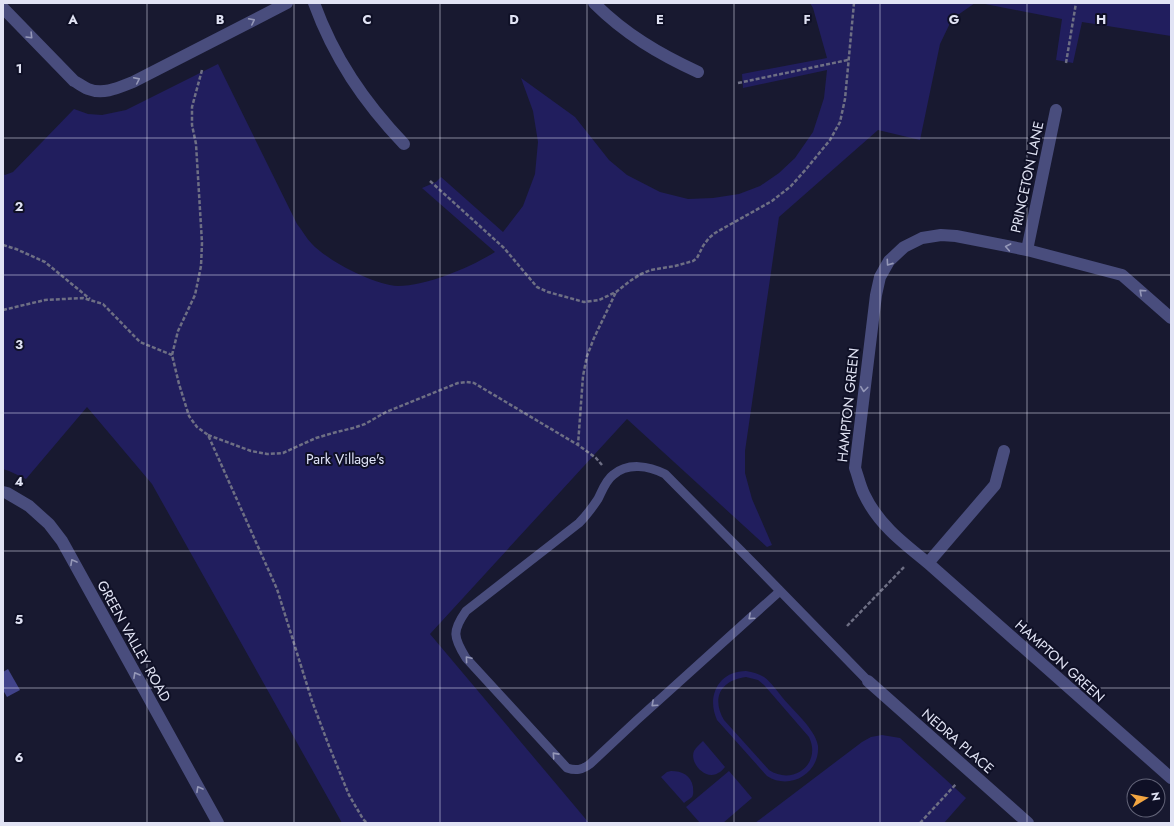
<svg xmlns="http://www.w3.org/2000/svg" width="1174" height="826" viewBox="0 0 1174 826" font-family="Jost,sans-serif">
<rect width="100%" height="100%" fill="#181930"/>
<path fill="#211e5e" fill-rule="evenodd" d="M 810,3 L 975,3 L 952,19 L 940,44 L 920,140 L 878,130 L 779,217 L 745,451 L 745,473 L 752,499 L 772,545 L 767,547 L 627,419 L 430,634 L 589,823 L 342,823 L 152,484 L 87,407 L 26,479 L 9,471 L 3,469 L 3,174 L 5,175 L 13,172 L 74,109 L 88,114 L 102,115 L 126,110 L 218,64 L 297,224 C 302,230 306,238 312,244 C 328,261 374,285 398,286 C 427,286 471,267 495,252 L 422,188 L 436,182 L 441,177 L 503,232 L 523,206 L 535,174 L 538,142 L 533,111 L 521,78 L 575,117 L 609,160 L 627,175 L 660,192 L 688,199 L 713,198 L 739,194 L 760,186 L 779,173 L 795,158 L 813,132 L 824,98 L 827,70 L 743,88 L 742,74 L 827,58 L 813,8 Z
M 980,3 L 1171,3 L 1171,36 L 1082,22 L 1073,63 L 1056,60 L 1062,19 Z
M 746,671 C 753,672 759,674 764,677 C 771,682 777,691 782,697 C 792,709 804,719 812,732 C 815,736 817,741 818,746 C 820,773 790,791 767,776 L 717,720 C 706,696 719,671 746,671 ZM 746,677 L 758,680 L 764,685 L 809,737 C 822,764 793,786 769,770 L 724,720 C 711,698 721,680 746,677 Z
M 882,735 L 900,738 L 966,798 L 944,823 L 755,823 L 862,742 L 871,737 Z
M 703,741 L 725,767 C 723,769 721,772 718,773 C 706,781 689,763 694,751 C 696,747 700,744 703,741 Z
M 671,771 C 682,771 691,775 693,787 C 693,790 694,794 692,797 C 690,799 686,801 684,803 L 661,777 L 667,772 Z
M 729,771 L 752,798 L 723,823 L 700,823 L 686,807 Z"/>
<path fill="#41438a" d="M 8,669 L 20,690 L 7,697 L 3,690 L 3,672 Z"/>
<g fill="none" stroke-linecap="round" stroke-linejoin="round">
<path stroke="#6e6f84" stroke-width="2.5" stroke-dasharray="4 2" stroke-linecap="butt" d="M 1066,63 L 1076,3
M 202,70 L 192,107 L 192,125 L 196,144 L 202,243 L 201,266 L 195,295 L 178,331 L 172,355 L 179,384 L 189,416 L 197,427 L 208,435 L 277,589 L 312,701 L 329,746 L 349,795 L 363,819 L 367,823
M 738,83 L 848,60
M 430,181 L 504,248 L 537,287 L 548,292 L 584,302 L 599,300 L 616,292 L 630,281 L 641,274 L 651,270 L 675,266 L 693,261 L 697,258 L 703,246 L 709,238 L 715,233 L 772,201 L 791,186 L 807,168 L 830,140 L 840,122 L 845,99 L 854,3
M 3,245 L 16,249 L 45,262 L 90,299
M 3,310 L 45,300 L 83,298 L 103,304 L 140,342 L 172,355
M 208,435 L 251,451 L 267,454 L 283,453 L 316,438 L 333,433 L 353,428 L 365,424 L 386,412 L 458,383 L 466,382 L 474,383 L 578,445
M 602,465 L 596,458 L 578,445 L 583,376 L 587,356 L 594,338 L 616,292
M 847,626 L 905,566
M 920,823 L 956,784"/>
<path stroke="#494d7d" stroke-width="9" d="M 780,591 L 637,720 L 590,764 C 582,770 576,771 567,768 L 466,658 C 453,637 452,631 466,611 L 579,523 C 586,516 592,508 598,499 C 602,491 606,480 613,475 C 628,462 649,466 665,474 L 754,564 L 868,681"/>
<path stroke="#494d7d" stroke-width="12" d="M 314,3 C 334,58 364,102 404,144
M 594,3 C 625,34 659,54 698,72
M 3,8 L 74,81 C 78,83 83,87 88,89 C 103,95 118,88 133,82 L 287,3
M 1027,250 L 1056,110
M 1171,318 L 1122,275 L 1027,250 L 956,236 L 941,235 L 922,238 L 904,247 L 889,261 L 880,277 L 876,295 L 855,468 C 858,476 860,486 864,494 C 878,524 903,543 928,563 L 1171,778
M 3,492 L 7,493 L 29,506 L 49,524 L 62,541 L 218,823
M 928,563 L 995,485 L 1004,451
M 868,681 L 1028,823"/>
</g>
<defs><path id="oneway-chevron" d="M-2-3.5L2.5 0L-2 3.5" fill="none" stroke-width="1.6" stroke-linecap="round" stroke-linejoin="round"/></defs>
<g stroke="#9598b8">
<use href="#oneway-chevron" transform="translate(252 21) rotate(-27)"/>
<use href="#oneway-chevron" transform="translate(30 36) rotate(46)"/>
<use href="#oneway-chevron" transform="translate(137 80) rotate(-26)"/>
<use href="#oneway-chevron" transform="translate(1008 247) rotate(-169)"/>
<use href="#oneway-chevron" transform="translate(889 263) rotate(125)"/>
<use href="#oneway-chevron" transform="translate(1142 292) rotate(-138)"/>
<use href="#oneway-chevron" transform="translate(864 389) rotate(97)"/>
<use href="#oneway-chevron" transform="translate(73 562) rotate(-119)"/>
<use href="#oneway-chevron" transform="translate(751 617) rotate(138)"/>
<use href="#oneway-chevron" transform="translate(468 659) rotate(-130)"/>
<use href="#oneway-chevron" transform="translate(136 675) rotate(-119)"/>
<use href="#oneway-chevron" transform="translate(654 704) rotate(138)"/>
<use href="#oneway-chevron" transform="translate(555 755) rotate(-132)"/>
<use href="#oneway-chevron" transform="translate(199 789) rotate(-119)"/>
</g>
<path fill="none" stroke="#e1e3f4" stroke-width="1" stroke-opacity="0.55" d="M 147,3 L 147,823M 294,3 L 294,823M 440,3 L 440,823M 587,3 L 587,823M 734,3 L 734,823M 880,3 L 880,823M 1027,3 L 1027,823M 3,138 L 1171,138M 3,275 L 1171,275M 3,413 L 1171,413M 3,551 L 1171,551M 3,688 L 1171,688"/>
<g text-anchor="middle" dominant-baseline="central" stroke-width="4" stroke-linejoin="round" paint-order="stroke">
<g font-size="14" fill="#e1e3f4" stroke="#0f1026">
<text transform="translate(1027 177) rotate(-78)">PRINCETON LANE</text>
<text transform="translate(848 405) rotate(-84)">HAMPTON GREEN</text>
<text transform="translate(134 641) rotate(61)">GREEN VALLEY ROAD</text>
<text transform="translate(1060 661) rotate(42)">HAMPTON GREEN</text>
<text transform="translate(958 741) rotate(41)">NEDRA PLACE</text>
</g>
<g font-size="14" fill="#e0e3f8" stroke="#0f1026">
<text x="345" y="459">Park Village's</text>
</g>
</g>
<g font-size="13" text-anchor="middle" font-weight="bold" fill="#e1e3f4" stroke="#0f1026" stroke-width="4" stroke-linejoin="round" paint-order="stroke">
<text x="73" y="24">A</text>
<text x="220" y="24">B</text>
<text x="367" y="24">C</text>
<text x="514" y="24">D</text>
<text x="660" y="24">E</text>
<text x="807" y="24">F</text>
<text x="954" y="24">G</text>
<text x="1101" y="24">H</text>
<text x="19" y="73">1</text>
<text x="19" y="211">2</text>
<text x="19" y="349">3</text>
<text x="19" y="486">4</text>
<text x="19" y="624">5</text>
<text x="19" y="762">6</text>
</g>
<rect width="1174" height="826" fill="none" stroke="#e1e3f4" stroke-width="8"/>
<g transform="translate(1146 798) rotate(80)"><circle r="19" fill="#0f1026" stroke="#636478"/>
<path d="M0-3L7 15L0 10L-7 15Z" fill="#f2a541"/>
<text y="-6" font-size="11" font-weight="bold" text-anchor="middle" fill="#e1e3f4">N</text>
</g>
</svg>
